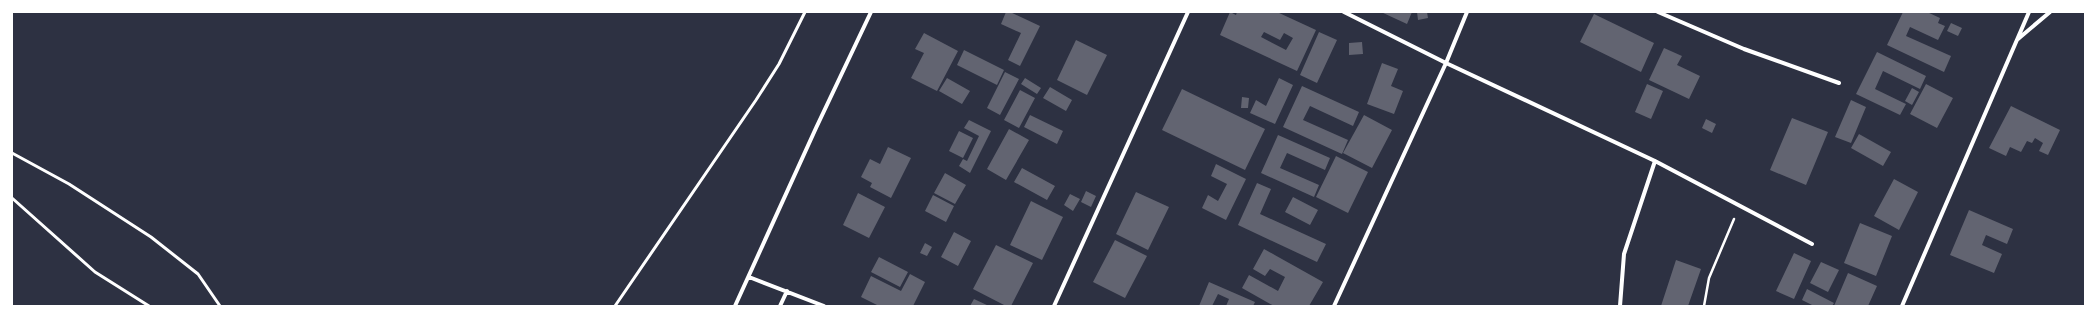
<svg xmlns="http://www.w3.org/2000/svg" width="2097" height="318" viewBox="0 0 2097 318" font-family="'Roboto Serif',serif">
<rect width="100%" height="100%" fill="#2d3142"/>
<path fill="#626471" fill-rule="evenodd" d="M 1006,12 L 1010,12 L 1040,26 L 1020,66 L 1008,60 L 1021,33 L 1001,24 Z
M 1230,12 L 1236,15 L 1237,12 L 1277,12 L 1316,30 L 1297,71 L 1220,35 ZM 1264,32 L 1280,40 L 1284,33 L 1293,38 L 1286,50 L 1261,37 Z
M 1381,12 L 1412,12 L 1407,24 Z
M 1417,12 L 1427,12 L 1428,18 L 1418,20 Z
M 1903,12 L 1927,12 L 1940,18 L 1938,23 L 1945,26 L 1938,40 L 1910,27 L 1906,36 L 1951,56 L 1944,72 L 1887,45 Z
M 1594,14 L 1654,43 L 1641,72 L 1580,42 Z
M 1951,23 L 1962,28 L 1958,36 L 1947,31 Z
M 1319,32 L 1337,40 L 1317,83 L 1300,75 Z
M 924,33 L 958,51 L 937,91 L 911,78 L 924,53 L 915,49 Z
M 1076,40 L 1107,55 L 1087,95 L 1057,80 Z
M 1362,42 L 1363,54 L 1349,55 L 1349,43 Z
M 1664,48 L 1682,56 L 1677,65 L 1700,76 L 1689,99 L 1649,80 Z
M 964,50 L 1004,70 L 997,85 L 957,65 Z
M 1877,52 L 1926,76 L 1920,89 L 1883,71 L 1875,89 L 1906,104 L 1900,115 L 1856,94 Z
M 1382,63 L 1398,69 L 1391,86 L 1403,91 L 1394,114 L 1367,104 Z
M 1005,72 L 1019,79 L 1000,115 L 987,108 Z
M 947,78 L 970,91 L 962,104 L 939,91 Z
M 1025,78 L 1041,88 L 1037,94 L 1021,84 Z
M 1279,78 L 1293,85 L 1275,124 L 1250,113 L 1256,100 L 1266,106 Z
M 1647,84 L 1663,91 L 1651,119 L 1635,112 Z
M 1926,84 L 1953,98 L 1937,128 L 1910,114 Z
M 1302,86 L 1359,112 L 1353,126 L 1310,106 L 1303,120 L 1348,140 L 1342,154 L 1283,127 Z
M 1050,87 L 1072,100 L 1066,111 L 1043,98 Z
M 1912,88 L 1919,92 L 1912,105 L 1905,101 Z
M 1182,89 L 1265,129 L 1245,170 L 1162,130 Z
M 1020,90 L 1035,98 L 1019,128 L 1004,120 Z
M 1242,97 L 1249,98 L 1248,108 L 1241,108 Z
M 1851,100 L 1866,107 L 1851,143 L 1835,137 Z
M 2011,106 L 2060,130 L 2048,155 L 2039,151 L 2043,143 L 2035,138 L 2032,143 L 2027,141 L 2021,152 L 2010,147 L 2006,156 L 1989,148 Z
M 1030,115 L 1063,131 L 1057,144 L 1024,127 Z
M 1364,115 L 1392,130 L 1372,168 L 1343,153 Z
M 1792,118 L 1828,132 L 1806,185 L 1770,170 Z
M 1706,119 L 1716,124 L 1712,133 L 1702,128 Z
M 969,120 L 991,131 L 970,173 L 959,166 L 963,159 L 967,161 L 979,136 L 964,128 Z
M 1009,129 L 1029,140 L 1006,180 L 987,169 Z
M 959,131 L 973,138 L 963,158 L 949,151 Z
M 1859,134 L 1891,152 L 1883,166 L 1851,148 Z
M 1278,135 L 1330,158 L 1325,170 L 1287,153 L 1280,168 L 1319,185 L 1314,197 L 1261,173 Z
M 888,147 L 911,158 L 891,198 L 870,187 L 872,183 L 861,177 L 870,159 L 880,164 Z
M 1336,156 L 1368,172 L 1348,213 L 1316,197 Z
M 1216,164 L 1246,179 L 1226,220 L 1202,208 L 1208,195 L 1218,201 L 1227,184 L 1211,176 Z
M 1022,168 L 1055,186 L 1047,200 L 1014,182 Z
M 945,173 L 966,185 L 955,204 L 934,193 Z
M 1894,179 L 1918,192 L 1899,230 L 1874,216 Z
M 1257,183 L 1271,189 L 1260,214 L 1326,244 L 1317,262 L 1238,225 Z
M 1086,191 L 1096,196 L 1091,207 L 1081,202 Z
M 1136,192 L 1169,207 L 1148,250 L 1116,234 Z
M 858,193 L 885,207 L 869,238 L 843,225 Z
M 1070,194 L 1080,199 L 1073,211 L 1064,205 Z
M 933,195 L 954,206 L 946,222 L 925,211 Z
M 1293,197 L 1318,210 L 1310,225 L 1285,212 Z
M 1031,201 L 1063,217 L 1042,260 L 1010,245 Z
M 1969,210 L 2013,229 L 2007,244 L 1986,235 L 1982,245 L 2002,254 L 1994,273 L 1950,255 Z
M 1860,223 L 1892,236 L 1876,276 L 1844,263 Z
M 954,232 L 971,241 L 958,266 L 941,257 Z
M 1115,240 L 1147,256 L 1125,298 L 1093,282 Z
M 925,243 L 932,247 L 927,256 L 920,253 Z
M 996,245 L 1033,263 L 1011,306 L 1006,306 L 973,289 Z
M 1264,249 L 1323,282 L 1309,306 L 1274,306 L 1242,288 L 1249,275 L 1278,291 L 1285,277 L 1270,269 L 1265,276 L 1253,269 Z
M 1794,253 L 1811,261 L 1794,299 L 1776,291 Z
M 879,257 L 908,272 L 900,287 L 871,272 Z
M 1676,260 L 1701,269 L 1688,306 L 1661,306 Z
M 1821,262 L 1839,270 L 1828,292 L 1810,283 Z
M 1848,273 L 1877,286 L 1868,306 L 1834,306 Z
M 910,274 L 925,282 L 913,306 L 879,306 L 861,297 L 871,276 L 901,291 Z
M 1209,282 L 1255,302 L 1253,306 L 1226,306 L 1229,299 L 1218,294 L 1212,306 L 1199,306 Z
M 1807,289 L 1834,303 L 1832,306 L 1814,306 L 1802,300 Z
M 974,299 L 989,306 L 970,306 Z"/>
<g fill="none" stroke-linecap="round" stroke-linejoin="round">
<path stroke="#fff" stroke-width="2.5" d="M 1704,306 L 1709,278 L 1734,219"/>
<path stroke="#fff" stroke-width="3" d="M 12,153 L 69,184 L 151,237 L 198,274 L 220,306
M 12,198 L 95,272 L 149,306
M 615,306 L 756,100 L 779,64 L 805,12"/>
<path stroke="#fff" stroke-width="4" d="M 1344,12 L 1446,63 L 1655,161 L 1812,244
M 1658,12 L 1744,49 L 1839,83
M 2018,39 L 2050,12
M 749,277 L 824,306
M 735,306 L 816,128 L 871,12
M 780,306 L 787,291
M 1054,306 L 1188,12
M 1334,306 L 1446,63 L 1467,12
M 1620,306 L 1624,254 L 1655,161
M 1902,306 L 2029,12"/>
</g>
<rect width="2097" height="318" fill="none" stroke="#ffffff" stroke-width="26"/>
</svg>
